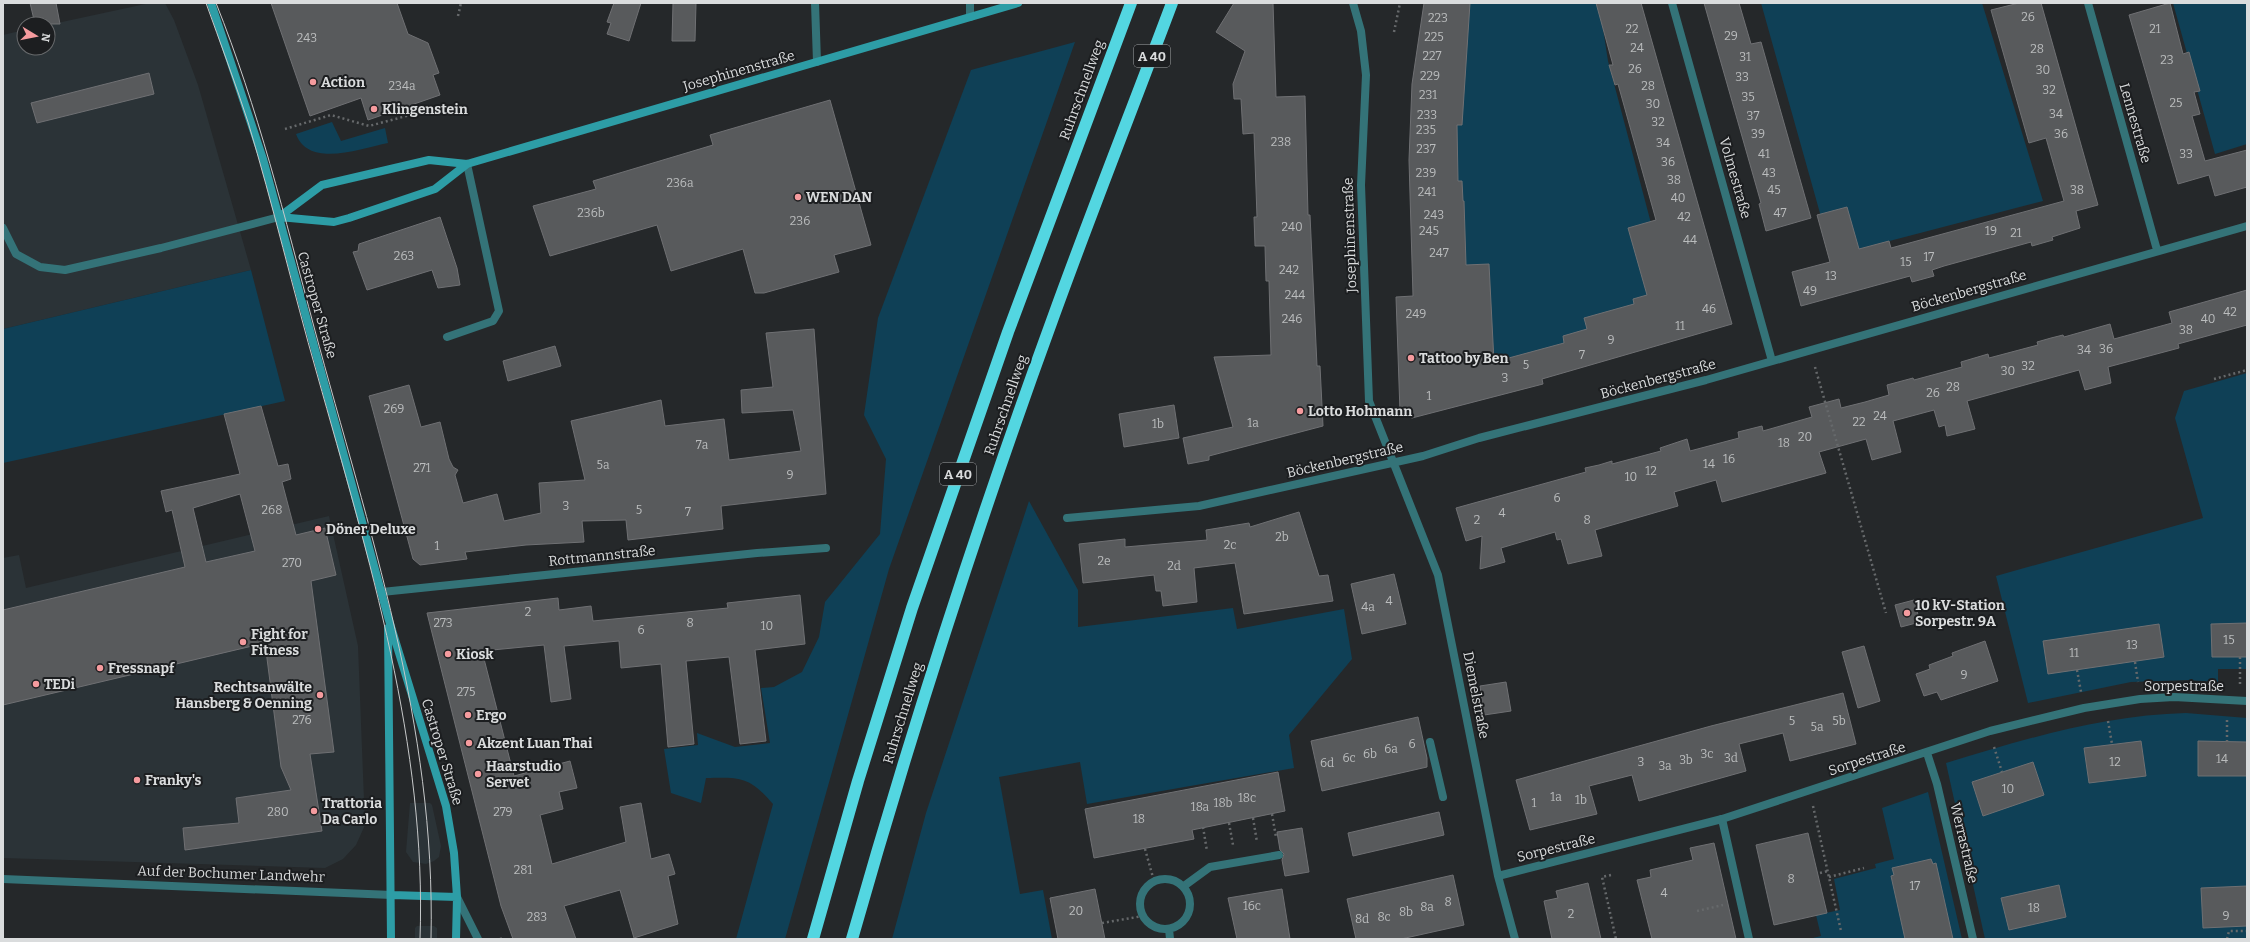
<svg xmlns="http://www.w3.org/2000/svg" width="2250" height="942" viewBox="0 0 2250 942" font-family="Bitter,serif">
<rect width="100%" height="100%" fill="#25282a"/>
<path fill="#2b3337" d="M 150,3 L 165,3 L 174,20 L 198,85 L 251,270 L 3,329 L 3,35 L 24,30 L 24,48 L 48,48 L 48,25 Z
M 329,516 L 358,646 L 364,800 L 365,825 L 356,845 L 343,859 L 325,868 L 3,858 L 3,558 L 19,555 L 26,588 Z
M 410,803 L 430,803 L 432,805 L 441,846 L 439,857 L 434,861 L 426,864 L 413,862 L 406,852 Z
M 417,926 L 434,926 L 437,928 L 437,939 L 415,939 L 415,928 Z"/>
<path fill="#0f4056" d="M 1458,3 L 1599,3 L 1608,61 L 1652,227 L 1689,298 L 1498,375 L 1444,376 Z
M 1761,3 L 1982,3 L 2043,201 L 1832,256 Z
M 2173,3 L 2247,3 L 2247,144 L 2215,154 Z
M 1075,42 L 889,569 L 785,939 L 736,939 L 773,804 C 750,777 741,777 706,778 L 701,803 L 671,793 L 664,749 L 698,745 L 697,733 L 735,747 L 770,743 L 761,688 L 774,687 L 802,672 L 819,637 L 825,602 L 880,534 L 886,459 L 864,415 L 878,318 L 971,70 Z
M 332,122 L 341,141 L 385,128 L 388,143 C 361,148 309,169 296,134 Z
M 251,270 L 285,401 L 3,463 L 3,329 Z
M 2247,373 L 2247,669 L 2218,669 L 2218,682 L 2188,680 L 2131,682 L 2028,703 L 1996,576 L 2203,518 L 2175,418 L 2184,391 Z
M 1029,501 L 1078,590 L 1078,627 L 1233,608 L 1237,629 L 1344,609 L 1352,659 L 1289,735 L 1294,768 L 1087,804 L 1080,762 L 999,777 L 1020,894 L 1043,890 L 1052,939 L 892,939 L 926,813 Z
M 2186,713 L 2247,718 L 2247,939 L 1985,939 L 1946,763 C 2025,739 2103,715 2186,713 Z
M 1928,792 L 1962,939 L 1809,939 L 1821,936 L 1816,915 L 1840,910 L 1834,879 L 1876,868 L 1875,864 L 1894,859 L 1882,808 Z"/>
<path fill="#585a5c" stroke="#6f7073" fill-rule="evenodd" d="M 30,3 L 56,3 L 60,24 L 35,24 Z
M 271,3 L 397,3 L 408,34 L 428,43 L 439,73 L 433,75 L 440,95 L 368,120 L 361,98 L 310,116 Z
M 614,3 L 641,3 L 629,41 L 607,34 L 611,23 L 607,22 Z
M 673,3 L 696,3 L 695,41 L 672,41 Z
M 1234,3 L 1273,3 L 1276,97 L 1305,96 L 1308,215 L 1310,215 L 1317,366 L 1320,366 L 1323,426 L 1209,456 L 1209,460 L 1188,464 L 1183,438 L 1233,427 L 1214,357 L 1271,355 L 1269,281 L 1266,281 L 1265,246 L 1255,246 L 1254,217 L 1257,217 L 1254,133 L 1243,134 L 1241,99 L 1234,99 L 1233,84 L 1245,51 L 1216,32 Z
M 1424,3 L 1470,3 L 1462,125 L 1457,125 L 1458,181 L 1462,181 L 1463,201 L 1464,201 L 1466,265 L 1489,264 L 1494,362 L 1564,343 L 1563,336 L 1587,329 L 1584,318 L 1634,304 L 1633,299 L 1647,295 L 1628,228 L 1656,220 L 1618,84 L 1615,85 L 1609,65 L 1613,65 L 1596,3 L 1641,3 L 1732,324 L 1542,379 L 1543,384 L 1412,418 L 1400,412 L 1396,297 L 1413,296 L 1409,160 L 1412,84 Z
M 1704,3 L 1739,3 L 1751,44 L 1761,42 L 1811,218 L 1766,231 L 1759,204 L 1761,203 Z
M 2019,3 L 2041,3 L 2098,205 L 2076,211 L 2080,228 L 2052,237 L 2053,240 L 2032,246 L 2031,242 L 1944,266 L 1932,270 L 1934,276 L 1912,282 L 1910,276 L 1801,306 L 1792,272 L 1830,262 L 1817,215 L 1847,207 L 1859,249 L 1889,241 L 1891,248 L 2064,201 L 2046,138 L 2029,143 L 1991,10 Z
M 2170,3 L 2183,54 L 2189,52 L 2200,91 L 2194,92 L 2200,114 L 2192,116 L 2205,161 L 2247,150 L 2247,187 L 2215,196 L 2209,175 L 2178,184 L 2129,15 Z
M 149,73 L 154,94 L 37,123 L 31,103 Z
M 830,100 L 871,245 L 834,255 L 839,272 L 764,293 L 755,293 L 743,249 L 671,271 L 657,225 L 550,256 L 533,206 L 596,189 L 593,181 L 713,145 L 710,135 Z
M 440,217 L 457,268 L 460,285 L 438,288 L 432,270 L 367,290 L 353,252 L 358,251 L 359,244 Z
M 2247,290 L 2247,325 L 2178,344 L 2179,348 L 2108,367 L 2111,383 L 2085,390 L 2079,370 L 1967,401 L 1975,429 L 1947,436 L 1945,425 L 1939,427 L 1934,410 L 1893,421 L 1901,452 L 1872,460 L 1866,439 L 1819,452 L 1826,473 L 1722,502 L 1716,480 L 1674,492 L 1678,506 L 1595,530 L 1602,556 L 1568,564 L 1561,539 L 1557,540 L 1555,532 L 1501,548 L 1505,562 L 1480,569 L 1482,536 L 1466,541 L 1456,508 L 1586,472 L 1585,468 L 1599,465 L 1612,461 L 1612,464 L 1661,451 L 1660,448 L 1687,439 L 1690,451 L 1739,438 L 1738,432 L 1762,426 L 1763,431 L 1812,417 L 1809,407 L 1839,399 L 1841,408 L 1865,402 L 1889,395 L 1887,385 L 1913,378 L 1914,380 L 1962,367 L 1961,362 L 1988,354 L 1989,358 L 2038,345 L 2037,342 L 2051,338 L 2063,335 L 2064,337 L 2110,324 L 2114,339 L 2172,323 L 2169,312 Z
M 814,329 L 826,494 L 721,506 L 723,529 L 628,540 L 626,520 L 582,521 L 584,542 L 526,545 L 465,552 L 467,559 L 420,565 L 413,559 L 369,396 L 409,385 L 421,427 L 440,422 L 449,459 L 453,467 L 458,470 L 455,475 L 463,503 L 497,494 L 504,521 L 541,513 L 539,483 L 585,480 L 571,421 L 661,400 L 665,426 L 724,419 L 729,460 L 801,451 L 793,410 L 742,413 L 741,390 L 773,387 L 766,333 Z
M 555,346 L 561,366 L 508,381 L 503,361 Z
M 1174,405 L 1179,438 L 1124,447 L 1119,414 Z
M 261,406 L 278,466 L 288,464 L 291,479 L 282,482 L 296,535 L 325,528 L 336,575 L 311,581 L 334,752 L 310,754 L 322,831 L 185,850 L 183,828 L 239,823 L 236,798 L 291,790 L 281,767 L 265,643 L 3,705 L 3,610 L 185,567 L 172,510 L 166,512 L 161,491 L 240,474 L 224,414 ZM 240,494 L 255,551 L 206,562 L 193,508 Z
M 1299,512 L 1319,576 L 1328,575 L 1333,601 L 1244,614 L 1235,563 L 1194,568 L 1197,602 L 1163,606 L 1161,591 L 1156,591 L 1154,575 L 1083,583 L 1079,544 L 1125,539 L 1125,547 L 1207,540 L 1206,530 L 1249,523 L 1250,527 Z
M 1394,574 L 1406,624 L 1362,634 L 1351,584 Z
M 800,595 L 805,644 L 755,650 L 766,741 L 740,744 L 729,657 L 686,661 L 694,744 L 668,747 L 661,664 L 621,668 L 619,641 L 564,646 L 571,699 L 551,702 L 544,645 L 482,651 L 514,776 L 570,761 L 577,788 L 559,792 L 563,809 L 540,815 L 552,864 L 626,842 L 620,807 L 641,803 L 651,859 L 669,854 L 675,874 L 668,876 L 678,924 L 634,938 L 620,890 L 564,906 L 576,939 L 513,939 L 501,906 L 427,613 L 558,598 L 559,610 L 591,606 L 593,621 L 728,608 L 727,603 Z
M 1914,600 L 1920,622 L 1901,627 L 1895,605 Z
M 2247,623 L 2247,657 L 2212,657 L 2211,624 Z
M 2159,624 L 2164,657 L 2048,674 L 2043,641 Z
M 1985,641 L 1998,681 L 1941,700 L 1937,692 L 1924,696 L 1916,674 L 1930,669 L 1929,665 L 1953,656 L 1952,653 Z
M 1864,646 L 1880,701 L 1858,708 L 1842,652 Z
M 1506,682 L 1511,711 L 1484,715 L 1480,686 Z
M 1843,693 L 1856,744 L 1790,761 L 1783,733 L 1739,744 L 1746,771 L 1639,801 L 1632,775 L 1589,786 L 1597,814 L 1530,830 L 1516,780 L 1711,726 Z
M 1418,717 L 1427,758 L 1427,767 L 1322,791 L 1311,741 Z
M 2141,741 L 2146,776 L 2089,783 L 2084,748 Z
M 2198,741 L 2247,742 L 2247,776 L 2198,776 Z
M 2033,762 L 2044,795 L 1983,816 L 1972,782 Z
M 1278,772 L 1285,811 L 1192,830 L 1194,839 L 1094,858 L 1085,809 Z
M 1439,812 L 1444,835 L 1353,856 L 1348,833 Z
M 1302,828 L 1309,872 L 1285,876 L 1282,860 L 1284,854 L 1280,850 L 1277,832 Z
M 1808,833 L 1827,913 L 1774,925 L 1756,845 Z
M 1714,843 L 1736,939 L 1652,939 L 1637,880 L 1651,877 L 1650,870 L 1693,860 L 1690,848 Z
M 1931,859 L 1933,864 L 1936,863 L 1953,939 L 1905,939 L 1891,876 L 1894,875 L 1892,868 Z
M 1453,875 L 1464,925 L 1401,939 L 1356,939 L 1347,899 Z
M 1588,883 L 1601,939 L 1552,939 L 1544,901 L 1558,898 L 1556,891 Z
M 2059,885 L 2066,917 L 2009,930 L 2001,898 Z
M 2247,886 L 2247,926 L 2203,928 L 2201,888 Z
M 1095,889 L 1105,939 L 1058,939 L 1050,898 Z
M 1282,889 L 1290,939 L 1237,939 L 1228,898 Z"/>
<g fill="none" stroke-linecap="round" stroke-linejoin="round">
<path stroke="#66696b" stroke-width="2.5" stroke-dasharray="2 3" stroke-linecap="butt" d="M 458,16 L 461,3
M 1394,32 L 1400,3
M 285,129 L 331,115 L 369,126 L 429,110 L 461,110
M 1815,367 L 1886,613
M 2214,379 L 2247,370
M 2240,657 L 2240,684
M 2135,662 L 2138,682
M 2077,670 L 2081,692
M 2108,721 L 2112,744
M 2227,742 L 2227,718
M 1994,747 L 2002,772
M 1813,806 L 1841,931
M 1272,814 L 1276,837
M 1253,818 L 1257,842
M 1229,823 L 1233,845
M 1203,827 L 1207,851
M 1145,849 L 1154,881
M 1820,873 L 1828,871
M 1611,875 L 1602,877 L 1616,939
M 1829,877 L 1864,868
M 1697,911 L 1723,905
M 1102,923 L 1143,916
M 500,939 L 504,938
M 2227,939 L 2229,931 L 2247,931"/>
<path stroke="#347378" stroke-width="8" d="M 815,3 L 817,62
M 3,228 L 16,254 L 40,267 L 65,270 L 161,248 L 279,217
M 447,337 L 493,321 L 499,311 L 467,164
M 1430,742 L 1443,797
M 1722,819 L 1749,939
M 1184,886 L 1210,867 L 1279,855"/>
<path stroke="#347378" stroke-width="8" d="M 1353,3 L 1361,31 L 1366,75 L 1361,185 L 1369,401 L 1438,575 L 1498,876 L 1515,939
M 1672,3 L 1772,361
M 2088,3 L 2157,250
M 970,17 L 970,3
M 1067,518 L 1199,506 L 1423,456 L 1479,438 L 1706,380 L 2247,226
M 382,592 L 757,553 L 826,548
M 1927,753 L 1937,784 L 1973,939
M 1498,876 L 1722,819 L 1990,731 L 2084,708 L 2140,699 L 2174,697 L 2247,701
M1140 904a25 25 0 1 1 50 0a25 25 0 1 1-50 0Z
M 3,879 L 392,895
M 457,897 L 478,939
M 1169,929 L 1170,939"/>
<path stroke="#2d9da6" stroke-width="8" d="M 211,3 L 263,159 L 388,617 L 446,806 L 454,853 L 457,897 L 456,939
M 279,217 L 322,185 L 429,160 L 467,164 L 1018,3
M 279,217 L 334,222 L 349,218 L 435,189 L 467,164
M 388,628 L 391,939
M 392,895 L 457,897"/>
<path stroke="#53d6e1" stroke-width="12" d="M 813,939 L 858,781 L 912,608 L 1008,332 L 1131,3
M 852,939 C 912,728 979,520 1054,315 C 1092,210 1133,107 1172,3"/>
<path stroke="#c7c9ca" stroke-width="1" d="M 206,3 C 220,42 235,82 248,122 C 273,205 293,290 317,374 C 369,559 427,745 420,939
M 216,3 C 258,108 285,218 314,327 C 369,532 436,724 431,939"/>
</g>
<g fill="#f59b9e" stroke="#1c1e20" stroke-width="1.5">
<circle cx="313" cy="82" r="4"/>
<circle cx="374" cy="109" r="4"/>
<circle cx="798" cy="197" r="4"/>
<circle cx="1411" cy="358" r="4"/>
<circle cx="1300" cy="411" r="4"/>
<circle cx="318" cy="529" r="4"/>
<circle cx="1907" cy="613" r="4"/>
<circle cx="243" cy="642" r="4"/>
<circle cx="448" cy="654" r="4"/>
<circle cx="100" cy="668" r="4"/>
<circle cx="36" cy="684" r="4"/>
<circle cx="320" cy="695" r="4"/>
<circle cx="468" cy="715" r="4"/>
<circle cx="469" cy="743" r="4"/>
<circle cx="478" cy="774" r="4"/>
<circle cx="137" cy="780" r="4"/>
<circle cx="314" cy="811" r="4"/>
</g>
<g text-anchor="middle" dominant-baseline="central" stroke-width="4" stroke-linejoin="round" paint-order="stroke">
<g font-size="12" fill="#babcbd">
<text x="2028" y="17">26</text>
<text x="1438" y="18">223</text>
<text x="1632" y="29">22</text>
<text x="2155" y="29">21</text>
<text x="1731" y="36">29</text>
<text x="1434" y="37">225</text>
<text x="307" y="38">243</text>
<text x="1637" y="48">24</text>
<text x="2037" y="49">28</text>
<text x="1432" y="56">227</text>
<text x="1745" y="57">31</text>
<text x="2167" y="60">23</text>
<text x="1635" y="69">26</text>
<text x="2043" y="70">30</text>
<text x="1430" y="76">229</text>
<text x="1742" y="77">33</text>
<text x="402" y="86">234a</text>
<text x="1648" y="86">28</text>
<text x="2049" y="90">32</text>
<text x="1428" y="95">231</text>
<text x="1748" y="97">35</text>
<text x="2176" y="103">25</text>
<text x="1653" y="104">30</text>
<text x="2056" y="114">34</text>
<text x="1427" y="115">233</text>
<text x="1753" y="116">37</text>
<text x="1658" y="122">32</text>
<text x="1426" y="130">235</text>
<text x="1758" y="134">39</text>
<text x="2061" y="134">36</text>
<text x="1281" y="142">238</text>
<text x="1663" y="143">34</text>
<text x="1426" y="149">237</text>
<text x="1764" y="154">41</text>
<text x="2186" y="154">33</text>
<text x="1668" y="162">36</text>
<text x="1426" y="173">239</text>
<text x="1769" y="173">43</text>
<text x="1674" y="180">38</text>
<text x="680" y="183">236a</text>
<text x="1774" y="190">45</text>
<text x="2077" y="190">38</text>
<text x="1427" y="192">241</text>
<text x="1678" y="198">40</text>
<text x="591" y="213">236b</text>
<text x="1780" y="213">47</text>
<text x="1434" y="215">243</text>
<text x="1684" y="217">42</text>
<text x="800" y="221">236</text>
<text x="1292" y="227">240</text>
<text x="1429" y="231">245</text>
<text x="1991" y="231">19</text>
<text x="2016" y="233">21</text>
<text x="1690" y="240">44</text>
<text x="1439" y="253">247</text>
<text x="404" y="256">263</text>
<text x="1929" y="257">17</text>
<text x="1906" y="262">15</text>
<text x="1289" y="270">242</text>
<text x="1831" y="276">13</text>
<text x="1810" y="291">49</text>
<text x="1295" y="295">244</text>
<text x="1709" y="309">46</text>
<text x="2230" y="312">42</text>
<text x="1416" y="314">249</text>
<text x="1292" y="319">246</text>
<text x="2208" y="319">40</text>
<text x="1680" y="326">11</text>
<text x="2186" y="330">38</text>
<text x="1611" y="340">9</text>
<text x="2106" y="349">36</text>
<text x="2084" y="350">34</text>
<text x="1582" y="355">7</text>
<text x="1526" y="365">5</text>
<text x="2028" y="366">32</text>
<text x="2008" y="371">30</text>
<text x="1505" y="378">3</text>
<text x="1953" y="387">28</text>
<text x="1933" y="393">26</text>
<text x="1429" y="396">1</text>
<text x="394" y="409">269</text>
<text x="1880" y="416">24</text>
<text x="1859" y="422">22</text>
<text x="1253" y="423">1a</text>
<text x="1158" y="424">1b</text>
<text x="1805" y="437">20</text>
<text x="1784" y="443">18</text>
<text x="702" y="445">7a</text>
<text x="1729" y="459">16</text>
<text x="1709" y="464">14</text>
<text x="603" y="465">5a</text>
<text x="422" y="468">271</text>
<text x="1651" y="471">12</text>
<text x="790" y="475">9</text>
<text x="1631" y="477">10</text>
<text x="1557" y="498">6</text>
<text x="566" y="506">3</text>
<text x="272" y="510">268</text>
<text x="639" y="510">5</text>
<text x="688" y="512">7</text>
<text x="1502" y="513">4</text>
<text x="1477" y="520">2</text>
<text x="1587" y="520">8</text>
<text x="1282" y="537">2b</text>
<text x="1230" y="545">2c</text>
<text x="437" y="546">1</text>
<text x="1104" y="561">2e</text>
<text x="292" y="563">270</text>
<text x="1174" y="566">2d</text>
<text x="1389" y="601">4</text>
<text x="1368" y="607">4a</text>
<text x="528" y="612">2</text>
<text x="443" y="623">273</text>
<text x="690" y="623">8</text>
<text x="767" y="626">10</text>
<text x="641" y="630">6</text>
<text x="2229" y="640">15</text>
<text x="2132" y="645">13</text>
<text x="2074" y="653">11</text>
<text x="1964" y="675">9</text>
<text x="466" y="692">275</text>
<text x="302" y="720">276</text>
<text x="1792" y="721">5</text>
<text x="1839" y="721">5b</text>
<text x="1817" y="727">5a</text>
<text x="1412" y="744">6</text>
<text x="1391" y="749">6a</text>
<text x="1370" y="754">6b</text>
<text x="1707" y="754">3c</text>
<text x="1349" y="758">6c</text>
<text x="1731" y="758">3d</text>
<text x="2222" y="759">14</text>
<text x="1686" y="760">3b</text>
<text x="1641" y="762">3</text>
<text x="2115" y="762">12</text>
<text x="1327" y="763">6d</text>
<text x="1665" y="766">3a</text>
<text x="2008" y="789">10</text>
<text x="1556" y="797">1a</text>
<text x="1247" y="798">18c</text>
<text x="1581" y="800">1b</text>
<text x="1223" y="803">18b</text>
<text x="1534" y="803">1</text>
<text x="1200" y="807">18a</text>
<text x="278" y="812">280</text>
<text x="503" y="812">279</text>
<text x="1139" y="819">18</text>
<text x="523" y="870">281</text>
<text x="1791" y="879">8</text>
<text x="1915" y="886">17</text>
<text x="1664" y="893">4</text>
<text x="1448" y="902">8</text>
<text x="1252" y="906">16c</text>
<text x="1427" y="907">8a</text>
<text x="2034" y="908">18</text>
<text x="1076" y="911">20</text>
<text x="1406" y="912">8b</text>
<text x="1571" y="914">2</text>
<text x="2226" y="916">9</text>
<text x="537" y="917">283</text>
<text x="1384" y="917">8c</text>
<text x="1362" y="919">8d</text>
</g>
<g fill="#1c1e20" stroke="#a1a3a4" stroke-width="1">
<rect x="1134" y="45" width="36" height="22" rx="3"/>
<rect x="940" y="463" width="36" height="22" rx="3"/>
</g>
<g font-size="13" font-weight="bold" fill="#dadcdd">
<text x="1152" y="56">A 40</text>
<text x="958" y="474">A 40</text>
</g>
<g font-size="14" fill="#dadcdd" stroke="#1c1e20">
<text transform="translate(739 71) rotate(-16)">Josephinenstraße</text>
<text transform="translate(1082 90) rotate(-70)">Ruhrschnellweg</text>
<text transform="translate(2135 123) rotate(74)">Lennestraße</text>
<text transform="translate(1735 178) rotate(74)">Volmestraße</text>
<text transform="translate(1350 235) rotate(-92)">Josephinenstraße</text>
<text transform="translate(1969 291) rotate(-16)">Böckenbergstraße</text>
<text transform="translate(317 305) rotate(74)">Castroper Straße</text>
<text transform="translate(1658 379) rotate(-15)">Böckenbergstraße</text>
<text transform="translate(1006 405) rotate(-71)">Ruhrschnellweg</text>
<text transform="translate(1345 460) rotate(-13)">Böckenbergstraße</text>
<text transform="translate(602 556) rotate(-6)">Rottmannstraße</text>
<text x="2184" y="686">Sorpestraße</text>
<text transform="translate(1476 695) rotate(79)">Diemelstraße</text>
<text transform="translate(903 713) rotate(-73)">Ruhrschnellweg</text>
<text transform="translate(442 752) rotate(73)">Castroper Straße</text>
<text transform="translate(1867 759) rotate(-18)">Sorpestraße</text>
<text transform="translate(1964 843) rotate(77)">Werrastraße</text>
<text transform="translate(1556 848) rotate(-14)">Sorpestraße</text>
<text transform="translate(231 874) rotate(2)">Auf der Bochumer Landwehr</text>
</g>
<g font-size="14" font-weight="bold" fill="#dadcdd" stroke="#1c1e20" text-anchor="start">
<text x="321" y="82">Action</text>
<text x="382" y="109">Klingenstein</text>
<text x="806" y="197">WEN DAN</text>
<text x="1419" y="358">Tattoo by Ben</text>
<text x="1308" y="411">Lotto Hohmann</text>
<text x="326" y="529">Döner Deluxe</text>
<text x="1915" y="605">10 kV-Station<tspan x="1915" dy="16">Sorpestr. 9A</tspan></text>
<text x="251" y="634">Fight for<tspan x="251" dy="16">Fitness</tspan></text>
<text x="456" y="654">Kiosk</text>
<text x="108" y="668">Fressnapf</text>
<text x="44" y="684">TEDi</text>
<text x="312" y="687" text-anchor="end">Rechtsanwälte<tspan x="312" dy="16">Hansberg &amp; Oenning</tspan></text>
<text x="476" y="715">Ergo</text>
<text x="477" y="743">Akzent Luan Thai</text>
<text x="486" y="766">Haarstudio<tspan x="486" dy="16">Servet</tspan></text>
<text x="145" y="780">Franky's</text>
<text x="322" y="803">Trattoria<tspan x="322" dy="16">Da Carlo</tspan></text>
</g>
</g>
<rect width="2250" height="942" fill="none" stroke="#dadcdd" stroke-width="8"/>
<g transform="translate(36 36) rotate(100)"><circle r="19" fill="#1c1e20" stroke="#686a6c"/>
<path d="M0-3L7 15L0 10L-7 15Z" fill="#f59b9e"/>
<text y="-6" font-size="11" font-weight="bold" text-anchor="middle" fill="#dadcdd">N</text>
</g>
</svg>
